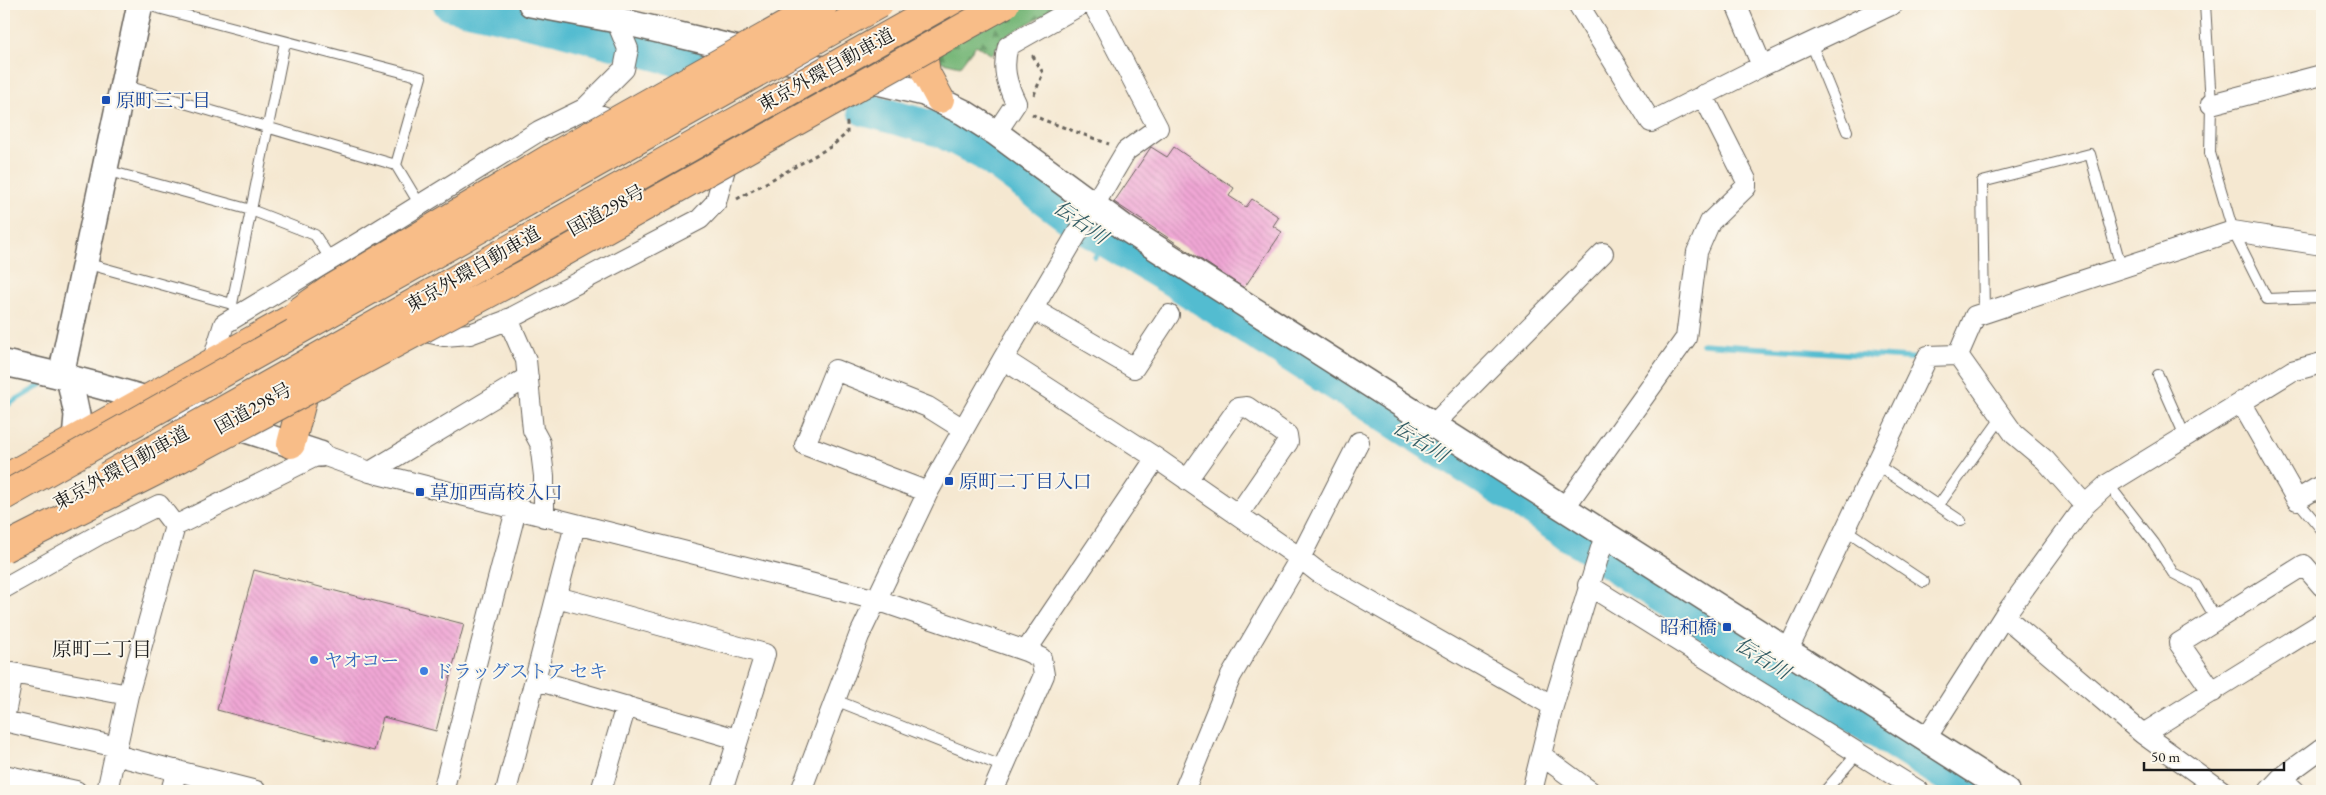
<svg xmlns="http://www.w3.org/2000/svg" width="2326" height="795" viewBox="0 0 2326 795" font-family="'EB Garamond','Noto Serif JP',serif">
<defs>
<pattern id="forest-firs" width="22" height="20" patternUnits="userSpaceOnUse" patternTransform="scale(1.25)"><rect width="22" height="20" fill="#79b87a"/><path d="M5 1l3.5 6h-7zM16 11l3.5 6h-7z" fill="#629563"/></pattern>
<pattern id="building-back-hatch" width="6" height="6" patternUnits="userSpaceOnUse" patternTransform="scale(1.25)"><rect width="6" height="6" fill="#f0a7d5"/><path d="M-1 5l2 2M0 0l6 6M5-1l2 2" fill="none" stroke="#cd8fb6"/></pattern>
</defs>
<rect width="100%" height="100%" fill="#fbf7ec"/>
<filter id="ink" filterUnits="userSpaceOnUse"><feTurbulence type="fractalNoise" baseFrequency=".02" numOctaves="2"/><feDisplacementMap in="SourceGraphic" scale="10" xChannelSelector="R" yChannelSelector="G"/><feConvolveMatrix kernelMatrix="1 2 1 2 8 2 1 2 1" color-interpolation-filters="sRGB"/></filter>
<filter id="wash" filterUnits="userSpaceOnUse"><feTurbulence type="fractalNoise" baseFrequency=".0096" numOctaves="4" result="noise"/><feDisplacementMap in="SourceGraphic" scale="20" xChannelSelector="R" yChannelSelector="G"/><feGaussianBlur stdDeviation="1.12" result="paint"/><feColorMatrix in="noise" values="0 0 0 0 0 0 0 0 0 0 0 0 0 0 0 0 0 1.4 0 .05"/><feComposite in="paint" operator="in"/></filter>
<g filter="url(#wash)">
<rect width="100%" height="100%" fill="#f5e8d1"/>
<path fill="url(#forest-firs)" stroke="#4a6a4b" d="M 1026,4 L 1063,4 L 1004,37 L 992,55 L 976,45 L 960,66 L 939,61 L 936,56 L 939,52 Z"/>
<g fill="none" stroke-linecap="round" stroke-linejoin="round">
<path stroke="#53bcd0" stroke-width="5.5" d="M 1095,257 L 1107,241
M 1702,344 L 1922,359
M 4,407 L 41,385"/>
<path stroke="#53bcd0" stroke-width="34" d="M 450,4 L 559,28 L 614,43
M 639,49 L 713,69
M 864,109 L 940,130 L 985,154 L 1071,218 L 1107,241 L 1171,279 L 1523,503 L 1642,584 L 1972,791"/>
</g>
<g id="blocks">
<path fill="url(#building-back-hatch)" d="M 1151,147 L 1167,157 L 1174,147 L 1234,188 L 1229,196 L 1246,207 L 1252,199 L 1279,217 L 1273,226 L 1282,232 L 1244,288 L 1114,202 Z
M 254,570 L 464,624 L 436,731 L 383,717 L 374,751 L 217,710 Z"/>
</g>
</g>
<g filter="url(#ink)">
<use href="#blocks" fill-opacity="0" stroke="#68635b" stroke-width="1"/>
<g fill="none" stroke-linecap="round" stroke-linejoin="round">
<g stroke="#68635b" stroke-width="12">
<path id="service" d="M 143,4 L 421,77 L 396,165
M 2205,4 L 2211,104 L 2210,153 L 2233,231 L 2267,299 L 2322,297
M 1811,43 L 1847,131
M 123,85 L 396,165 L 420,205
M 105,170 L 251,210 L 315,235 L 331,260
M 85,263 L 232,304 L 235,310
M 232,304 L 285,42
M 1984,313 L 1982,182 L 2090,154 L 2121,267
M 2158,375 L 2185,436
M 1877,465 L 1961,521
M 2108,484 L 2154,543 L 2173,573 L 2196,585 L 2216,619
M 2297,500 L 2322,530
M 1938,506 L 2002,417
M 1846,530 L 1924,582
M 835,700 L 1004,767
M 1825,791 L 1858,753"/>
</g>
<g stroke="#68635b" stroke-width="22">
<path id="minor" d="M 1578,4 L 1651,122 L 1762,66 L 1893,4
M 1736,4 L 1762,66
M 2211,104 L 2322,75
M 584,109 L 624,69 L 628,49 L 616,20
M 996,133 L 1016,103 C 1006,83 1002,67 1008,46 L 1082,4
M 1033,309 L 1134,368 L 1169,315
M 508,319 L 526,360 L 533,430 L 540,443 L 544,476 L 544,517
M 412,329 L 444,336 L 470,334 L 505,321 L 700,219 L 716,202 L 729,154
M 1958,355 L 2014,434 L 2045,460 L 2085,505
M 1003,359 L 1156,458 L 1300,558 L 1318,572 L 1553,706
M 212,363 L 224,324 L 365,239 L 539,131 L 584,109 L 624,124
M 2241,402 L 2297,500 L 2322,485
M 1433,425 L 1603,253
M 370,472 L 528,377
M 1187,480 L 1238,408 L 1247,407 L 1287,435 L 1288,442 L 1238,515
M 928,492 L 805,445 L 835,370 L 928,407 L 963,429
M 1564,508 L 1686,338 L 1697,252 L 1710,222 L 1746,187 L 1746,180 L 1703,95
M 1588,585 L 1919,791
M 4,588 L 100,534 L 159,505 L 175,526
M 557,597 L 765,654 L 722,791
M 2004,616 L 2143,734 L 2222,791
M 1787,652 L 1928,356 L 1958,355 L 1975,316 L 2233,231 L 2322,245
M 536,680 L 737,739
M 2213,692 L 2179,643 L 2304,565 L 2322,586
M 4,719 L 13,673 L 128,695
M 4,721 L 117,747
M 2143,734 L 2322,623
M 1925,740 L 2004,616 L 2085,505 L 2108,484 L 2292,371 L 2322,363
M 115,755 L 256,791
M 1541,755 L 1590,791
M 4,775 L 76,791
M 2281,778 L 2295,791
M 107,791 L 128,695 L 175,526 L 320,454 L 370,472 L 877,600 L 1026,651 L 1156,458
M 171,791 L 177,770
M 443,791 L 516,510
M 506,791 L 575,525
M 601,791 L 626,706
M 801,791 L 859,636 L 928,492 L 1003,359 L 1126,151 L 1158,128 L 1093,4
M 993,791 L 1044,675 L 1041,658 L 1026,651
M 1184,791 L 1231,676 L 1300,558 L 1359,442
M 1532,791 L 1553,706 L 1605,535
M 2269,791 L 2281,778 L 2322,748"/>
</g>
<g stroke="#68635b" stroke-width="28">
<path id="tertiary" d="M 531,4 L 616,20 L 924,93 L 963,112 L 996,133 L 1125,228 L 2007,791
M 4,363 C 111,385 216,420 320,454
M 61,375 L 140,4
M 69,377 L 77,415 L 75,439"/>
</g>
<g stroke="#68635b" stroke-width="30">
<path id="trunk" d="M 803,30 L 849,4
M 920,34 L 926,73 L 940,99
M 539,248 L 974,4
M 291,444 L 302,401 L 302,381
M 4,479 L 319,303"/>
</g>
<path stroke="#68635b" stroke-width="3" stroke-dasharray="4 4" stroke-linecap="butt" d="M 1034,95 L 1043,73 L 1033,56 L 1036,53
M 1032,114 L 1041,119 L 1109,144
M 737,199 L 832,146 L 847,133 L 847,118"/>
<use href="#service" stroke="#fff" stroke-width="10"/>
<use href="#minor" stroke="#fff" stroke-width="20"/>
<use href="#tertiary" stroke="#fff" stroke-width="25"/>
<use href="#trunk" stroke="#f8bd88" stroke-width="28"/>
<g stroke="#68635b" stroke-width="30" stroke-linecap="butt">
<path id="motorway-bridge" d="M 298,312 L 331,289 L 550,158 L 824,4
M 107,476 L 944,4
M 4,496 L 879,4
M 4,548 L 160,469 L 525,274 L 1005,4"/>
</g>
<use href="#motorway-bridge" stroke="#f8bd88" stroke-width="28"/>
</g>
</g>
<g fill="#1a4fb4" stroke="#fbf7ec" stroke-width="2">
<rect x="101" y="95" width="10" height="10" rx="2.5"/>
<rect x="944" y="476" width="10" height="10" rx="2.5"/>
<rect x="415" y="487" width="10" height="10" rx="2.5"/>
<rect x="1722" y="622" width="10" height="10" rx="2.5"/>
</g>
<g fill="#3f7fe0" stroke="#fbf7ec" stroke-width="2">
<circle cx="314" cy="660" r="5"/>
<circle cx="424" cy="671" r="5"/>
</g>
<g text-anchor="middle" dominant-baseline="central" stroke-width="4" stroke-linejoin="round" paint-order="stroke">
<g font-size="19" fill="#1c1c1c" stroke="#fbf7ec">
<text transform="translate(826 70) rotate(-29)">東京外環自動車道</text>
<text transform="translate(606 210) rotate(-29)">国道298号</text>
<text transform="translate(473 269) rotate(-30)">東京外環自動車道</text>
<text transform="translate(253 408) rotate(-29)">国道298号</text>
<text transform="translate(121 468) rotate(-29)">東京外環自動車道</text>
</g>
<g font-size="19" fill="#164399" stroke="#fbf7ec" text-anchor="start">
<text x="116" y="100">原町三丁目</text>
<text x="959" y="481">原町二丁目入口</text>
<text x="430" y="492">草加西高校入口</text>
<text x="1717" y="627" text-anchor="end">昭和橋</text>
</g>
<g font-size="19" fill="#366cbe" stroke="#fbf7ec" text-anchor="start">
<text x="324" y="660">ヤオコー</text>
<text x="434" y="671">ドラッグストア セキ</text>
</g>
<g font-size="20" font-style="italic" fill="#325c64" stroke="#fbf7ec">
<text transform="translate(1081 222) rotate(35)">伝右川</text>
<text transform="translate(1421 441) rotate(32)">伝右川</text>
<text transform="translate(1763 658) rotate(32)">伝右川</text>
</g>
<g font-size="20" fill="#1c1c1c" stroke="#fbf7ec">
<text x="102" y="649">原町二丁目</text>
</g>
</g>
<rect width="2326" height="795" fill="none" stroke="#fbf7ec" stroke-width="20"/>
<path d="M2144 762v8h140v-8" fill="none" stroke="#1c1c1c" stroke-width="2.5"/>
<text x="2151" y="762" font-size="15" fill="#1c1c1c" stroke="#fbf7ec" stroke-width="4" paint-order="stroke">50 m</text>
</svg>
